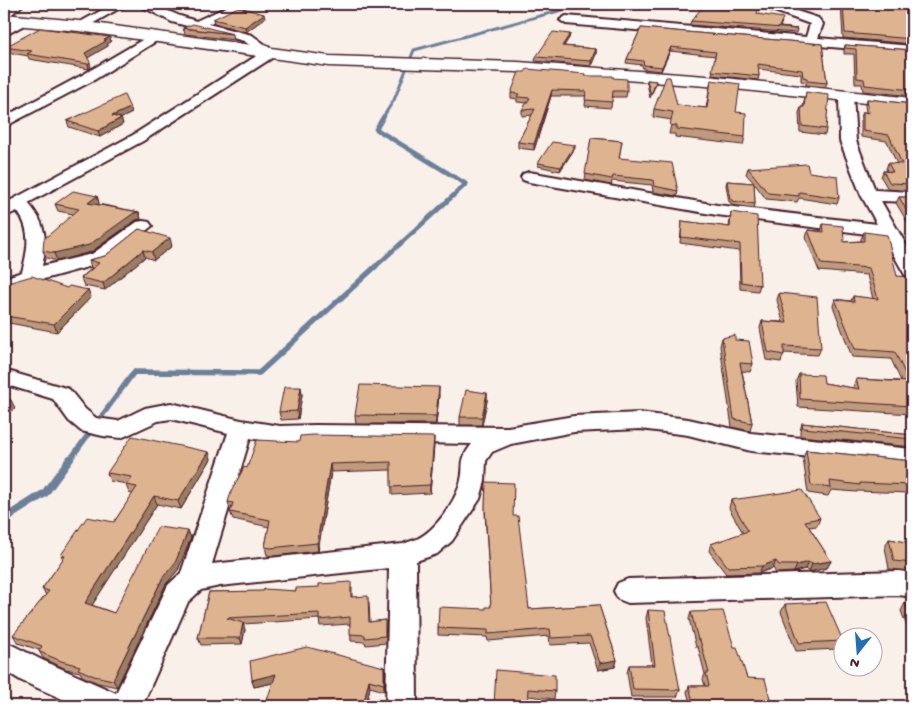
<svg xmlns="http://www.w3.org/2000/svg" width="916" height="710" viewBox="0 0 916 710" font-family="'Gochi Hand',sans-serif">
<rect width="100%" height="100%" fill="#f8f0e9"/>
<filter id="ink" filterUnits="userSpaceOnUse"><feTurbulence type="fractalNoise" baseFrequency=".02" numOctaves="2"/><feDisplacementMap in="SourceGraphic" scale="10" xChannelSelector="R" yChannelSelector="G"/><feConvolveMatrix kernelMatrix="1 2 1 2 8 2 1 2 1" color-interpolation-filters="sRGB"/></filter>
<g filter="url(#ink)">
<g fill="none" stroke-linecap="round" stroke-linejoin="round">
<path stroke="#6d809a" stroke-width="3" d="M 383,117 L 394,100 L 414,50 L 562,10 L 575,4"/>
<path stroke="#6d809a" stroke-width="4.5" d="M 375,267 L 466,184 L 376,129 L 384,116"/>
<path stroke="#6d809a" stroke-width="5.5" d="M 69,461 L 134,372 L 259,373 L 376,266"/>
<path stroke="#6d809a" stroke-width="8" d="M 4,519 L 45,493 L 70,459"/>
<g stroke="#4a1f2b" stroke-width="4">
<path id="street" d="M 11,4 L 24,4 L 8,17 L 4,18 L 4,10 Z
M 113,4 L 127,4 L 83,29 L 79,30 L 73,26 Z
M 137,4 L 152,4 L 180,16 L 196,21 L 233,4 L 248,4 L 246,6 L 208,24 L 252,35 L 278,54 L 143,141 L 28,203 C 46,223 48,241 42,266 L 92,254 L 137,222 L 143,221 L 149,222 L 152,226 L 106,262 L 4,290 L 4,278 L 22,272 C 28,250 32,230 17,211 L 4,217 L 4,204 L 133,135 L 261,53 L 244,41 L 172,22 Z
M 759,4 L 775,4 L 818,18 L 823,24 L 818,38 L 912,46 L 912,54 L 566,24 L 560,20 L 566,16 L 806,37 L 810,24 L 761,6 Z
M 20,18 L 26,22 L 24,25 L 4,36 L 4,27 Z
M 154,33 L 158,34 L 160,37 L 158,40 L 94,80 L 4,127 L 4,117 L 84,74 Z
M 846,92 L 853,96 L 856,141 L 875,190 L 912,192 L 912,202 L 881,201 L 912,255 L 912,277 L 905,275 L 883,236 L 717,215 L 529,182 L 523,180 L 521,177 L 523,174 L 529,172 L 717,205 L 877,224 L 861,195 L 840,141 L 839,96 Z
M 4,370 L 69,389 L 85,409 L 96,418 L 118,421 L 145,408 L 171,403 L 241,420 L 280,426 L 315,425 L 508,427 L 574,416 L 640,413 L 688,419 L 751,433 L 912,449 L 912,467 L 751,451 L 688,435 L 640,429 L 574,432 L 511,444 L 492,452 L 486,461 L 485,481 L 480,499 L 452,541 L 437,554 L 416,561 L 417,706 L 386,706 L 389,568 L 220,586 L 201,590 L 188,602 L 142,706 L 78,706 L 22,681 L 4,670 L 4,641 L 44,661 L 116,693 L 168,585 L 181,573 L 228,433 L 171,419 L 158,421 L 121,438 L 103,436 L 81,431 L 69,421 L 53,399 L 4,384 ZM 250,438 L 280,444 L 315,441 L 472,444 C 457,463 466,464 460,484 C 454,503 436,530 417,539 C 413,541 407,542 403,544 L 212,564 Z
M 899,571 L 912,573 L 912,597 L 899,595 L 628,603 L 618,599 L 614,591 L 618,583 L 628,579 Z"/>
</g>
<g stroke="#4a1f2b" stroke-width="3">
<path id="secondary" d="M 4,14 L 79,21 L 329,56 L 518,62 L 706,76 L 912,98 L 912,108 L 706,86 L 518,72 L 329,66 L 79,31 L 4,24 Z"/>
</g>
<use href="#street" fill="#fff" fill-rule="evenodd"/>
<use href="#secondary" fill="#fff" fill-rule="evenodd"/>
</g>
<path fill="#bf9a7b" stroke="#4a1f2b" d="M 841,4 L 912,4 L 912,44 L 843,38 Z
M 758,14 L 782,22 L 780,27 L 797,29 L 796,33 L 690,25 L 691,21 Z
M 265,18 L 246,32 L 214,23 L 213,19 Z
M 183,28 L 233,34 L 234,40 L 185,34 Z
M 641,28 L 822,44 L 827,83 L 825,87 L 806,85 L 806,82 L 801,81 L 801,74 L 758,69 L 759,76 L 758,80 L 712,75 L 715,56 L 670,51 L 661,71 L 643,69 L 642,65 L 626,63 L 627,59 Z
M 570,34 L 569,38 L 564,46 L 596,49 L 596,54 L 591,66 L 535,61 L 536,57 Z
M 111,42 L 107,44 L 108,46 L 87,58 L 91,68 L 89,69 L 29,59 L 28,56 L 6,52 L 5,47 Z
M 845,45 L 912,50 L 912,96 L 863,91 L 862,84 L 855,84 L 854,54 L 844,54 L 844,50 Z
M 586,74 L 585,76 L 613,78 L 627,91 L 626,97 L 612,97 L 611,108 L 585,106 L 586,96 L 551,96 L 534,150 L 518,148 L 518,142 L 532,115 L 522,116 L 522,110 L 527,103 L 517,102 L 517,99 L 511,98 L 511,93 Z
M 647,80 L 656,81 L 656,84 L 650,98 L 647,83 Z
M 711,80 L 736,112 L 745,137 L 743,145 L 675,137 L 675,134 L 669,134 L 672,120 L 653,117 L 654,109 L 677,105 L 706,108 Z
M 806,92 L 826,129 L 825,135 L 800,132 L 799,113 L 801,107 L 803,107 Z
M 867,99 L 912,104 L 912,191 L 888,189 L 881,177 L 883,171 L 887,171 L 886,169 L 888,163 L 897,164 L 887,141 L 861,137 L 861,117 L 863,112 L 866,112 L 865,105 Z
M 130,108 L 132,113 L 121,118 L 123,124 L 100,137 L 69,127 L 67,121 Z
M 591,138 L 622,141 L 619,158 L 678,191 L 677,196 L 653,192 L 652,185 L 612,181 L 611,185 L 585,180 Z
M 575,148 L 560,171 L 538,166 L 538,163 Z
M 748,168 L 809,172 L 839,198 L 837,204 L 799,198 L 797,202 L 766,199 L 754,183 L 755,204 L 754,208 L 731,205 L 731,202 L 729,202 L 726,185 L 727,181 L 754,183 L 746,174 Z
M 97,196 L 99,203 L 98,204 L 139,212 L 141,219 L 136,220 L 91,252 L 57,261 L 46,258 L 43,251 L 73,214 L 58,211 L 55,204 Z
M 899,197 L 912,197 L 912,230 L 896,203 Z
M 731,212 L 760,285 L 758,291 L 740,289 L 739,251 L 680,243 L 682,221 L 729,227 Z
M 823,224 L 844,242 L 861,241 L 861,239 L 864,232 L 897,276 L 912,283 L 912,414 L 798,407 L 796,381 L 799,374 L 824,383 L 853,388 L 853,387 L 856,379 L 901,381 L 891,359 L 852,357 L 833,306 L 835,299 L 851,301 L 853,296 L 873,299 L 867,275 L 819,271 L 806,238 L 808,230 L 821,231 Z
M 139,229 L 172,246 L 154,260 L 145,257 L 105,290 L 84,286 L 81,278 L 92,268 L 91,268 L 89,260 L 105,256 Z
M 4,284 L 88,290 L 91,297 L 57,332 L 9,323 L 4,327 Z
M 779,293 L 821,348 L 818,355 L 784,353 L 781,362 L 766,360 L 760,328 L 762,321 L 783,322 L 777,300 Z
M 722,338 L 735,340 L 753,364 L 750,372 L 742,371 L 752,423 L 750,431 L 732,427 L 720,346 Z
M 301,387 L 302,395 L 298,419 L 281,420 L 279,412 Z
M 487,393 L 487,401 L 482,425 L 460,425 L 460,417 Z
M 439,395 L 436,424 L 356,424 L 355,415 Z
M 802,423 L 912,435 L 912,447 L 800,436 L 800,431 Z
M 299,442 L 434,445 L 430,493 L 392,495 L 391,470 L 331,472 L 318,551 L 273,556 L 267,555 L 265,547 L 269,527 L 233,519 L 230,512 L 231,510 L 230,510 L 228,502 Z
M 806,450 L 912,461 L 912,499 L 909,493 L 857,491 L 857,492 L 831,490 L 828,496 L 808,493 L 803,458 Z
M 209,452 L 211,459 L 181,509 L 157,504 L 92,605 L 114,613 L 188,531 L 191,538 L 178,570 L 166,584 L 117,687 L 98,683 L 82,676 L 80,672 L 66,669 L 45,659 L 43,658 L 39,651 L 39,650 L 18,643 L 13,635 L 46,595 L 42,589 L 63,559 L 61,555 L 114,522 L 133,494 L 129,493 L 126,485 L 127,484 L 110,481 L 107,473 Z
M 486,482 L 513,516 L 529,609 L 599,605 L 617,660 L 615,667 L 598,670 L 589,643 L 550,645 L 549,636 L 488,641 L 487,637 L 438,635 L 438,628 L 486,609 L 491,607 L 485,513 Z
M 731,500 L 820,518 L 817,526 L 809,527 L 831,561 L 827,568 L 809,572 L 805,569 L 794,572 L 776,573 L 773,568 L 759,573 L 726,574 L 709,551 L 711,544 L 743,533 L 729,508 Z
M 889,539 L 912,543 L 912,571 L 889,569 L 885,547 Z
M 352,588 L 352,597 L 369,602 L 370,622 L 385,620 L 386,643 L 366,645 L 365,642 L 351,641 L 350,624 L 320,626 L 319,619 L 243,624 L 245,630 L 242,644 L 201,645 L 198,638 L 209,592 L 296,591 Z
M 905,603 L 912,604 L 912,639 L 901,611 Z
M 785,604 L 843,641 L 838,649 L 796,651 L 781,612 Z
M 648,610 L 680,690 L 677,697 L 631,697 L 627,673 L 629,665 L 652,665 L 646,618 Z
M 691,612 L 734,647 L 747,678 L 772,706 L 691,706 L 687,692 L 689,686 L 705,686 L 703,679 L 705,674 L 698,647 L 696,647 L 689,619 Z
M 384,667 L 385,674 L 384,691 L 370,687 L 366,706 L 265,706 L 273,683 L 254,687 L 252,680 Z
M 496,670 L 555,691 L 554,699 L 528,696 Z"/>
<path fill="#9b7d64" stroke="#4a1f2b" d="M 264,14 L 265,18 L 246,32 L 245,27 Z
M 570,34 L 569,38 L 561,50 L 562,46 Z
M 110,37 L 111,42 L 107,44 L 108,46 L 86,59 L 85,53 Z
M 671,47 L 670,51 L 661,71 L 662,67 Z
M 596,49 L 596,54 L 591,66 L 591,61 Z
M 90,62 L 91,68 L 89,69 L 88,64 Z
M 552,90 L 551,96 L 534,150 L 534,144 Z
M 130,108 L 132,113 L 114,122 L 112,116 Z
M 121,118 L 123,124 L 100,137 L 98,131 Z
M 575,145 L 575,148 L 560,171 L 561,167 Z
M 97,196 L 99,203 L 91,210 L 88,203 Z
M 139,212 L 141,219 L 136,220 L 91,252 L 57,261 L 54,253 L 134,213 Z
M 170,238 L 172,246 L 154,260 L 152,252 Z
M 143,250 L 145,257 L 105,290 L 103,283 Z
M 88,290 L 91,297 L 57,332 L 54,324 Z
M 6,316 L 9,323 L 4,327 L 4,317 Z
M 301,387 L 302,395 L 298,419 L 297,411 Z
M 439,387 L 439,395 L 436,424 L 436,416 Z
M 487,393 L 487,401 L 482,425 L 482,417 Z
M 11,400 L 15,408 L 4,417 L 4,406 Z
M 434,437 L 434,445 L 430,493 L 430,485 Z
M 209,452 L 211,459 L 181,509 L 178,501 Z
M 330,464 L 331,472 L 318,551 L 317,543 Z
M 154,496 L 157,504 L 89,610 L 85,603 Z
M 188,531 L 191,538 L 178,570 L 166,584 L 117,687 L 113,680 L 163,577 Z
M 776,561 L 773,568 L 759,573 L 762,566 Z
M 831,561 L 827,568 L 809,572 L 812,564 Z
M 808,562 L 805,569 L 794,572 L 797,565 Z
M 243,623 L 245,630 L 242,644 L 240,638 Z
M 617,660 L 615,667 L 598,670 L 600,663 Z
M 384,667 L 385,674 L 384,691 Z
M 276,674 L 277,682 L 254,687 L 252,680 Z
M 369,680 L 370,687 L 366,706 L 363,706 Z"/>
<path fill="#deb38f" stroke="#4a1f2b" d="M 705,4 L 716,4 L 723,5 L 723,4 L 760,4 L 757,14 L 783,18 L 779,27 L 797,29 L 691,21 Z
M 843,4 L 912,4 L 912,39 L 845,33 Z
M 238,7 L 264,14 L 245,27 L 213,19 Z
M 193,24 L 233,34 L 183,28 Z
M 40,28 L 110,37 L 104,40 L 106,41 L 85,53 L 90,62 L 88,64 L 27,54 L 32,51 L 5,47 Z
M 641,28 L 822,44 L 827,83 L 807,81 L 807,78 L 803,77 L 802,70 L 758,64 L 759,76 L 712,71 L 716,52 L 671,47 L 662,67 L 644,65 L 643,61 L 627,59 Z
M 553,32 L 570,34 L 562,46 L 596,49 L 591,61 L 536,57 Z
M 845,45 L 912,50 L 912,90 L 865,85 L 864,79 L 857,78 L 856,49 L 845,48 Z
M 527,69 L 586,74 L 585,76 L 613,76 L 613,78 L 627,79 L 627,91 L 613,91 L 612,102 L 585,100 L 586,91 L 552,90 L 534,144 L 518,142 L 535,109 L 522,110 L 530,98 L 517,97 L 519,94 L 511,93 L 519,72 L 525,72 Z
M 666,77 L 670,77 L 677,105 L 707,108 L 711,80 L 740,84 L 736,112 L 746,113 L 745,137 L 677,129 L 677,126 L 670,125 L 673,112 L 654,109 Z
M 647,80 L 656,81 L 651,95 Z
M 806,92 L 829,95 L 826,129 L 802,126 L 801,107 L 804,107 Z
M 124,95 L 130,108 L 112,116 L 121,118 L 98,131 L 67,121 Z
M 867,99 L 912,104 L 912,184 L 890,183 L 883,171 L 893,172 L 888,163 L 902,164 L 889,135 L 863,131 L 863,112 L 869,113 Z
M 591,138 L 622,141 L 619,158 L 672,163 L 678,191 L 654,186 L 653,180 L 613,176 L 612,179 L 585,174 Z
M 552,142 L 575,145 L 561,167 L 538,163 Z
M 807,164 L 809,172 L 837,176 L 839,198 L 799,192 L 799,196 L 768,193 L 748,168 Z
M 727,181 L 754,183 L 755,204 L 732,201 L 732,199 L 730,199 Z
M 73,191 L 97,196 L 88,203 L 139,212 L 134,213 L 89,245 L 54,253 L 43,251 L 44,239 L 79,209 L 55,204 Z
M 899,197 L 912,197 L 912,220 Z
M 731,212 L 757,216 L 760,285 L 741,282 L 740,244 L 681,237 L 682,221 L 730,227 Z
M 823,224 L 843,226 L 844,242 L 864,241 L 864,232 L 887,235 L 897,276 L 910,277 L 912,283 L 912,406 L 800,399 L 799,374 L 823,375 L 824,383 L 859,389 L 856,379 L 909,382 L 895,352 L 855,349 L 835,299 L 854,302 L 853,296 L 878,299 L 869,268 L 821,264 L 808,230 L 824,232 Z
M 139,229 L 170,238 L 152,252 L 143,250 L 103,283 L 81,278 L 99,263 L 89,260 L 105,256 Z
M 32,276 L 67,288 L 69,286 L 88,290 L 54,324 L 6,316 L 4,317 L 4,284 Z
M 779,293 L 817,297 L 821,348 L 784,346 L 784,355 L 768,352 L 762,321 L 787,323 Z
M 735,335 L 735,340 L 749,341 L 753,364 L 740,363 L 752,423 L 734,419 L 722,338 Z
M 360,385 L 439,387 L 436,416 L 355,415 Z
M 284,387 L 301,387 L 297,411 L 279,412 Z
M 466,390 L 487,393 L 482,417 L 460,417 Z
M 4,397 L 11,400 L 4,406 Z
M 802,423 L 912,435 L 912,439 L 803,428 Z
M 313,435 L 434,437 L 430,485 L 391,487 L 391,462 L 330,464 L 317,543 L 271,548 L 265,547 L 270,520 L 230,512 L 233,503 L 228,502 L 231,492 L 244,467 L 247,468 L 257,440 L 299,442 L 300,436 Z
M 132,436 L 209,452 L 178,501 L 154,496 L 85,603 L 114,613 L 158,527 L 188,531 L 175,563 L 163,577 L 113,680 L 94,676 L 78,669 L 80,666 L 61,661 L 40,652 L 39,651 L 42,646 L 13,635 L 49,591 L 42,589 L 65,556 L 61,555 L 87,517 L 114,522 L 137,487 L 126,485 L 132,477 L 107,473 Z
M 806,450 L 912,461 L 912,485 L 860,483 L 860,485 L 830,481 L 831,488 L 811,485 Z
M 486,482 L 514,483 L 513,516 L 518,516 L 529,609 L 599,605 L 617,660 L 600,663 L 590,636 L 551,638 L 550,629 L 488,634 L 488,630 L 438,628 L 439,607 L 486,609 L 486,607 L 491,607 L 485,506 Z
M 802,490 L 820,518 L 805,521 L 831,561 L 812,564 L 808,562 L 797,565 L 779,565 L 776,561 L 762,566 L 728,567 L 711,544 L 748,531 L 731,500 Z
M 889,539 L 912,543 L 912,563 L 894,561 Z
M 351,582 L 351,597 L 368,596 L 369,622 L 385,620 L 385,636 L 365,638 L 365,635 L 350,634 L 350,617 L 319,620 L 319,613 L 227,618 L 243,623 L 240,638 L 198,638 L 209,592 L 263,591 L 264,589 L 296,591 L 296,588 L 319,587 L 319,584 Z
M 826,602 L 843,641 L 799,643 L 785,604 Z
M 905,603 L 912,604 L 912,620 Z
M 648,610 L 665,611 L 680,690 L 633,689 L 629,665 L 655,665 Z
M 723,611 L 734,647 L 737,647 L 747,678 L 765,679 L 772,706 L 694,706 L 689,686 L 709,686 L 706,673 L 709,673 L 700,640 L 698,640 L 691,612 Z
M 307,647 L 384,667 L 384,684 L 369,680 L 363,706 L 265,706 L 276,674 L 252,680 L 250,661 Z
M 496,670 L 555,675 L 555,691 L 528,689 L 527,706 L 494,706 Z"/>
</g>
<rect width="916" height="710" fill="none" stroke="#fff" stroke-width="20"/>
<rect x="10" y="10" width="896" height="690" fill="none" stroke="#4a1f2b" stroke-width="2" filter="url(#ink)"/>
<g transform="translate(858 652) rotate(197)"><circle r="24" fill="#ffffff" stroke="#b7a5aa"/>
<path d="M0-4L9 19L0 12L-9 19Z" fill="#1f6fb2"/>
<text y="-8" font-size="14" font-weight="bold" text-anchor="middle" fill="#4a1f2b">N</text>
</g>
</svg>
